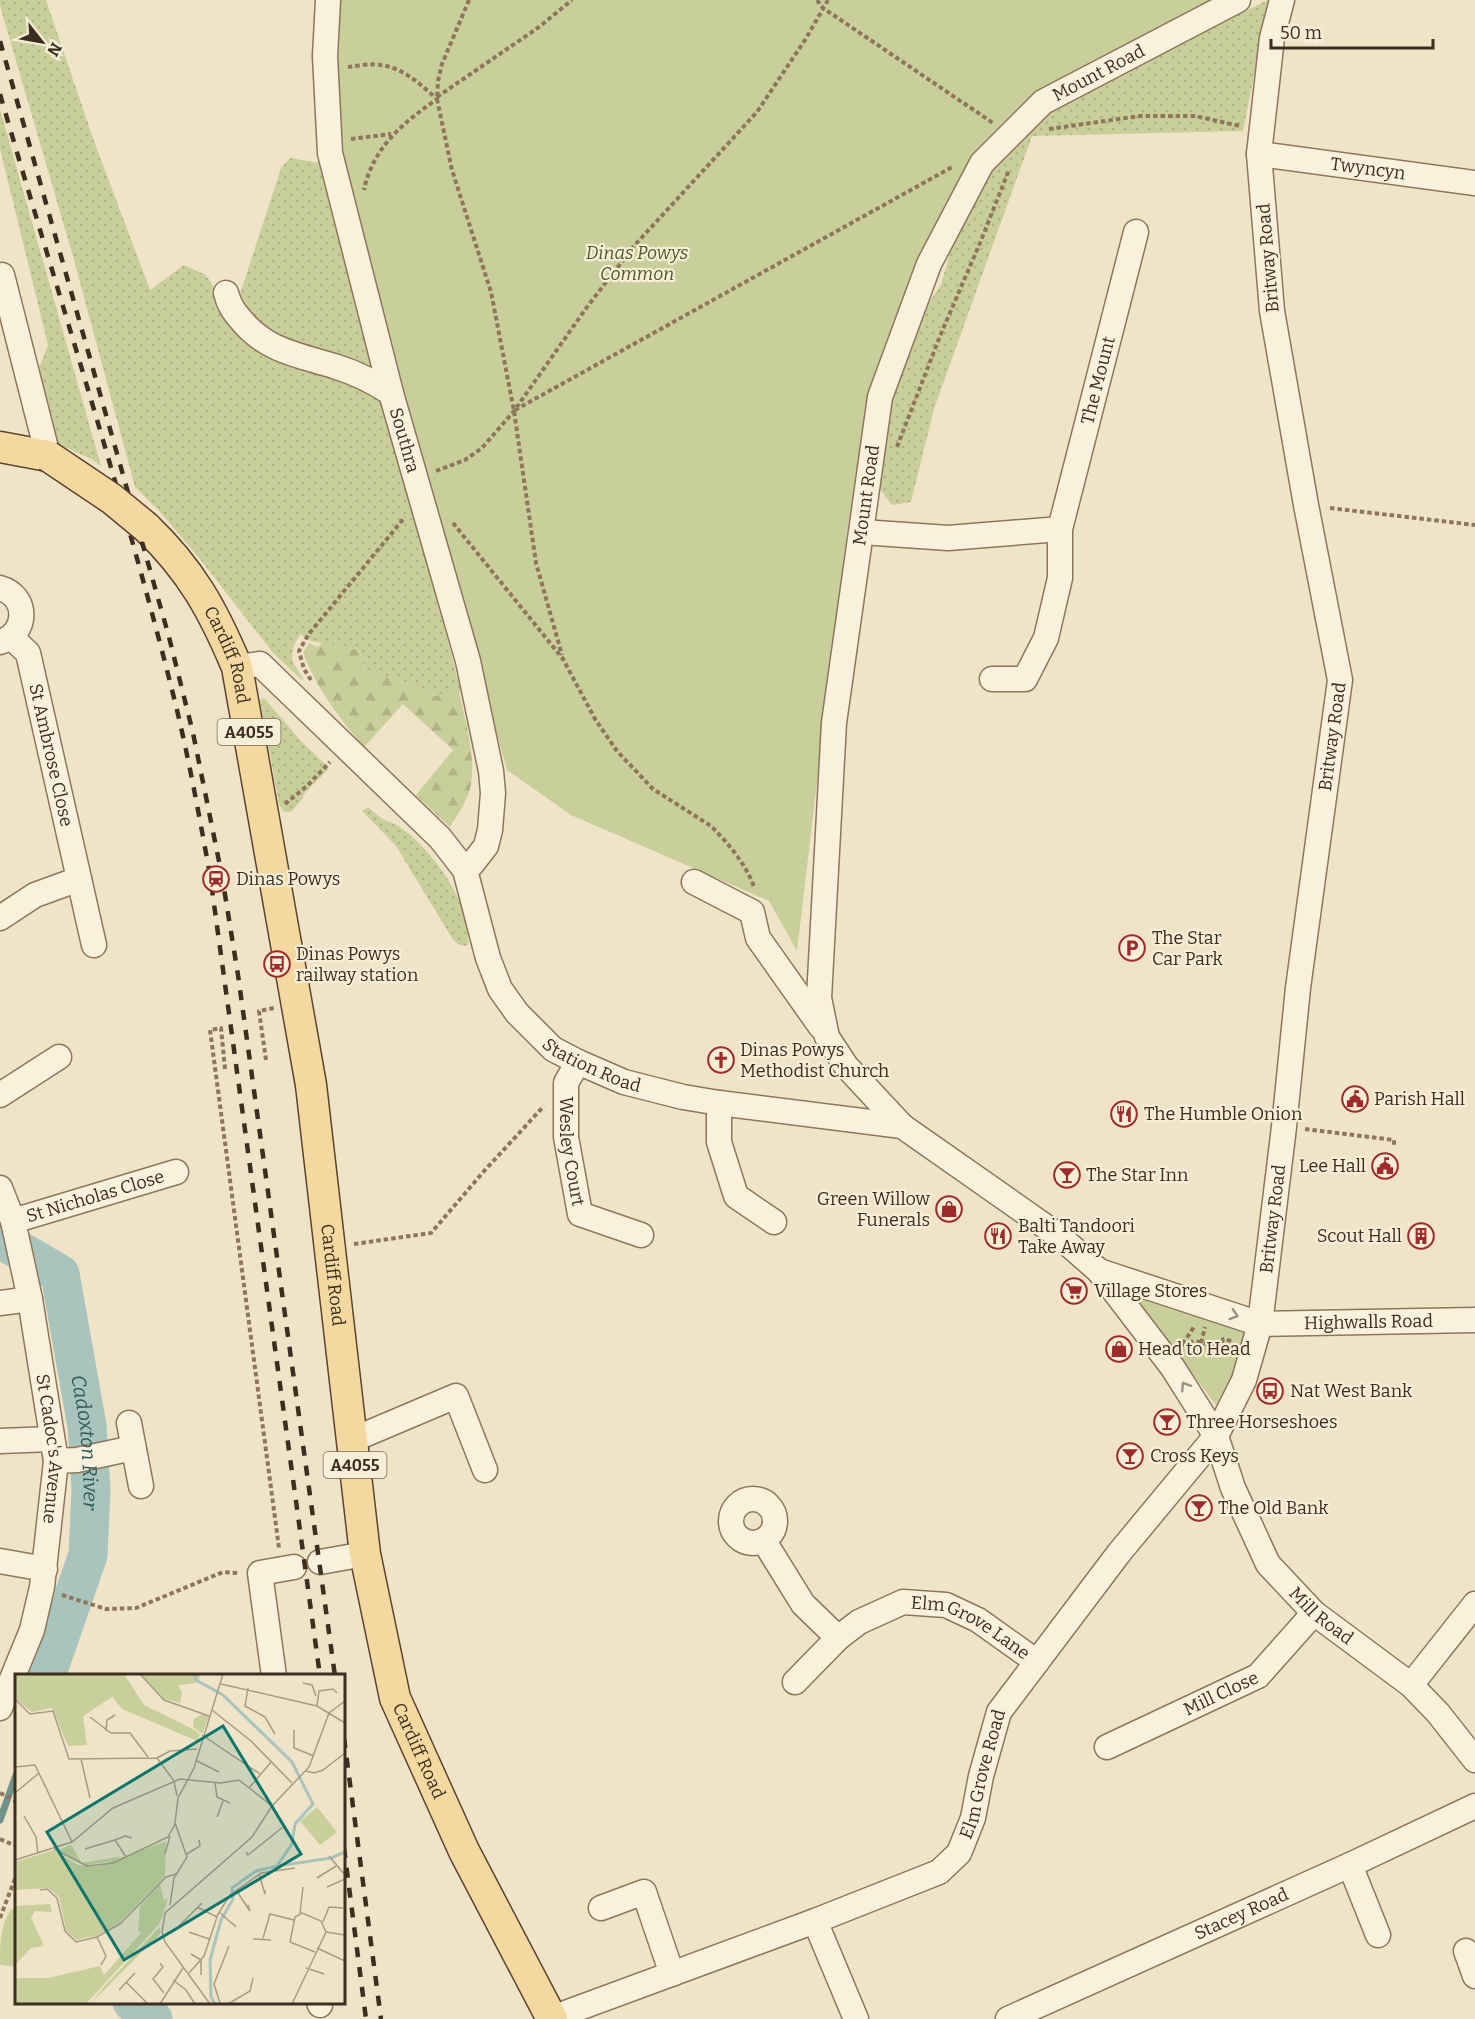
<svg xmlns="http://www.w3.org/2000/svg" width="1475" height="2019" viewBox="0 0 1475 2019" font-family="Bitter,serif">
<defs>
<pattern id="grass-dots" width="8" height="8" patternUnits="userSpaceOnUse" patternTransform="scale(1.5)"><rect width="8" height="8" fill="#c9cf9b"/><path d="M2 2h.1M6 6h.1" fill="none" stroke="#aeb285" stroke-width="1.8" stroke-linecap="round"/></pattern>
<pattern id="forest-firs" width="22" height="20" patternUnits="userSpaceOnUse" patternTransform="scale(1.5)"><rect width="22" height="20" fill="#c9cf9b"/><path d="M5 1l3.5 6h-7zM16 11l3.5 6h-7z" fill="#aeb285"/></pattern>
</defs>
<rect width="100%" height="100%" fill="#f0e4c8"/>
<path fill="url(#grass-dots)" d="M 0,0 L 46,0 L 94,141 L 150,290 L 184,265 L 206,275 L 223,302 L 379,398 L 385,406 L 461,691 L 434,696 L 420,686 L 365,670 L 359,650 L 311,641 L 300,634 C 289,654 289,660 303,678 L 302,680 L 273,653 L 199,558 L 160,512 L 135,487 L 74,260 L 0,6 Z
M 1268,0 L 1269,0 L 1243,131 L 1032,136 L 934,409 L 911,502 L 892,505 L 876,484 L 885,415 L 916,320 L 941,285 L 960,218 L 993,163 L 1048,109 Z
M 0,109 L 101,466 L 91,459 L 54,442 L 33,384 L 48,345 L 0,149 Z
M 290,158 L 320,163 L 372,369 L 273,340 L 238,300 L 281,168 Z
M 264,698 L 302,742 L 329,768 L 302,796 L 304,797 L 291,812 L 283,811 L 279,804 L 260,700 Z
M 368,807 C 374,812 380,818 387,821 C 391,823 396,824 400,827 C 432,849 472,904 468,945 C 460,947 457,944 452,938 L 396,846 L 362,811 Z"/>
<path fill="url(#forest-firs)" d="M 309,643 L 317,647 L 323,643 L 359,650 L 365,670 L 420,686 L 434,696 L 459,691 C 465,721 476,755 471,785 C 468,800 458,814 450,827 L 416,795 L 453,750 L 403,704 L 364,747 C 339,718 317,689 303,653 Z"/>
<path fill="#c9cf9b" d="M 341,0 L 1220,0 L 1038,96 L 972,156 L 920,261 L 870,392 L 847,531 L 797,951 L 769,901 L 571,815 L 507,770 L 372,293 L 335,133 Z
M 1129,1290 L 1245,1330 L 1237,1365 L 1216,1405 Z
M 11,1909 L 16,1909 L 16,1967 L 0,1965 C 0,1945 0,1926 11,1909 Z"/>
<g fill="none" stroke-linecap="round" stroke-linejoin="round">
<path stroke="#6f938a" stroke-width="7" d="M 0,1820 L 16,1775"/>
<g stroke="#a9c4bc" stroke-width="39">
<path id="s1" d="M 0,1239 L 60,1274 L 87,1426 L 91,1490 L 88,1555 L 46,1676"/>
<path d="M 132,2002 L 153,2019"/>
</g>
<g stroke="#8d765c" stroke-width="27">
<g id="minor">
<path id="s2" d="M 328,0 L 325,56 L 330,153 L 391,393 L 468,661 L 491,771 L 493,793 L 490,830 L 486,846 L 472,864 L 465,870"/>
<path id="s3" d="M 1259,154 L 1475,183"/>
<path d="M 2,275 L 48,456"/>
<path d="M 226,293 C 229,305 234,312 242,321 C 268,352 300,355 337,367 C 356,373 374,382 391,393"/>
<path id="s4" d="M 862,532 L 948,538 L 1060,529 L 1136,232"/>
<path d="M 0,588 C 29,596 28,634 0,642"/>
<path id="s5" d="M 11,637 L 28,653 L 94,945"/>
<path id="s6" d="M 237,667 L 260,664 L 440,838 L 465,870 L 488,958 L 500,989 L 517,1013 L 553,1049 L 578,1062 L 624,1082 L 683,1097 L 719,1103 L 902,1126 L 1059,1236 L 1099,1271 L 1173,1368 L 1216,1436 L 1233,1488 L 1268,1564 L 1314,1613 L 1411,1685 L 1438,1713 L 1475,1760"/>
<path d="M 992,679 L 1025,679 L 1046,638 L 1060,578 L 1060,529"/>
<path d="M 694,882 L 752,912 L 758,938 L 821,1027"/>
<path d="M 0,918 L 35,895 L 79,879"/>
<path id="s7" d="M 578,1062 L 566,1083 L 566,1137 L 580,1214 L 641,1235"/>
<path d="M 0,1095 L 59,1057"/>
<path d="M 719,1103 L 719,1142 L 736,1196 L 774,1222"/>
<path id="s8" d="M 902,1126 L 846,1066 L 827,1037 L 819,998 L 834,723 L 880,397 L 929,264 L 982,163 L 1043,102 L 1238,0"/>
<path id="s9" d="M 0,1188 L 13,1221 L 30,1299 L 56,1461 L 42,1587 L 32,1630 L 0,1708"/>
<path id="s10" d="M 13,1221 L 176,1172"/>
<path id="s11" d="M 1099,1271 L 1260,1324 L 1475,1320"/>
<path d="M 0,1303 L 30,1299"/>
<path d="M 129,1423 L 141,1486"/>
<path d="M 352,1440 L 456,1396 L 485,1470"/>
<path d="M 0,1441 L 52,1439"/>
<path d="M 56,1461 L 77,1460 L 133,1448"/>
<circle cx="753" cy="1521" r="22"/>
<path d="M 764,1541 L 803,1604 L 838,1638"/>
<path d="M 0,1561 L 45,1569"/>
<path d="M 320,1562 L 365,1554"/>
<path d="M 274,1676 L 260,1573 L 294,1567"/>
<path id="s12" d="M 795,1682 L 838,1638 L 859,1622 L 903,1602 L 946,1605 L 978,1620 L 1037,1662"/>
<path d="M 1411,1685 L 1475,1604"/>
<path id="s13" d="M 1107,1747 L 1258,1676 L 1314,1613"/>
<path d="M 1350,1865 L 1378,1935"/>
<path d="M 601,1908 L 644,1892 L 672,1974"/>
<path d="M 815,1921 L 856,2019"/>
<path d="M 1466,1951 L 1475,1976"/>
<path d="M 319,2002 L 320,2005"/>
<path id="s14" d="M 552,2018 L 815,1921 L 939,1872 L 959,1853 L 973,1818 L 981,1776 L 999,1712 L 1119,1553 L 1216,1436 L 1244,1380 L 1260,1324 L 1284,1127 L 1298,988 L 1340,680 L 1306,505 L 1272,311 L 1259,154 L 1272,38 L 1282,0"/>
<path id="s15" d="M 1008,2019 L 1350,1865 L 1475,1806"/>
</g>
</g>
<g stroke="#5b4430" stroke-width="33">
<g id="major">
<path d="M 0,447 L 48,456"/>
<path id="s16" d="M 146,527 C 191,570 213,610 237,667 L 311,1085 L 365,1554 L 395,1698 L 464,1851 L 552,2019"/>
</g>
</g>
<path stroke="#8d765c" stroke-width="4" stroke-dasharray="4.5 3" stroke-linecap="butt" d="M 469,0 L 442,64 L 438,81 L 437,99 L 452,170 L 491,292 L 514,411 L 536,563 L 562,655
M 817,0 L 823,8 L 993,123
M 348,67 C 358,66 371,63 381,65 C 404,68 421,85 437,99 C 403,123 373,147 364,190
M 437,97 L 539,27 L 572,0
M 1049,129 L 1140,116 L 1195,116 L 1240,126
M 351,139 L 391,134
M 515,410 L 954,166
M 897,447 L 940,336 L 980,243 L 1009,170
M 436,471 L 465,460 L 482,448 L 514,411 L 587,307 L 634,246 L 757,112 L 805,40 L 828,0
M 1330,508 L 1475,525
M 453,523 L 563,659 L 595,719 L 617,751 L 653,789 L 711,826 C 728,843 746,864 754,887
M 311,680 L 304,669 L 299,651 L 308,635 L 405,517
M 285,804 L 307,786 L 330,762
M 266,1060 L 259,1011 L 274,1008
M 225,1069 L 221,1028 L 210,1030 L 279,1548
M 1305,1129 L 1394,1140 L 1394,1145
M 354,1244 L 431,1233 L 485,1170 L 544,1106
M 1201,1343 L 1205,1327
M 1183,1344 L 1195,1325
M 1182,1345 L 1194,1341 L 1221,1347 L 1223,1339 L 1232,1341
M 62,1595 L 106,1609 L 136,1608 L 223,1572 L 238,1573
M 0,1793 L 15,1800 L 16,1810
M 0,1839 L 16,1846 L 16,1849
M 0,1918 L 16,1876"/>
<use href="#minor" stroke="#faf1dc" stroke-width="24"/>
<use href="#major" stroke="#f3d9a0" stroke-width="30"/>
<path stroke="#3d2e20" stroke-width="4.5" stroke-dasharray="10 10" stroke-linecap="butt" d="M 0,41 L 169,637 L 193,733 L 222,876 L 238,975 L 335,1676
M 0,94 C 59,299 126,503 177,710 C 190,765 200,820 210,875 L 320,1676
M 344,1738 L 381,2019
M 344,1848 L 366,2019"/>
<g stroke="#5b4430" stroke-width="33" stroke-linecap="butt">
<path id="major-bridge" d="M 48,456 L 112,499 L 146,527"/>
</g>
<use href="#major-bridge" stroke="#f3d9a0" stroke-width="30"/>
</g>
<defs><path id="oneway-chevron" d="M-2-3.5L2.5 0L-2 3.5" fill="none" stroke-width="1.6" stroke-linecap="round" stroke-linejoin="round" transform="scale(1.5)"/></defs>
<g stroke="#9c907e">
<use href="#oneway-chevron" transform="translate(1234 1315) rotate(18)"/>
<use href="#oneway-chevron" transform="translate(1185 1386) rotate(-122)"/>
</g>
<defs>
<g id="station-ring" transform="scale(1.35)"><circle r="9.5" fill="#f7eed8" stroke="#9e2a2b" stroke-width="1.5"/><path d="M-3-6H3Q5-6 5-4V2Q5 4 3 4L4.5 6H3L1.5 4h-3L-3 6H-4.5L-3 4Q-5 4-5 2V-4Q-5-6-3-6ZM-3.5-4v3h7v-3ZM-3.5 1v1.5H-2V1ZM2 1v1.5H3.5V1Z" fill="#9e2a2b"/></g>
<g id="parking-ring" transform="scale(1.35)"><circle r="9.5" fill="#f7eed8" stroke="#9e2a2b" stroke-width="1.5"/><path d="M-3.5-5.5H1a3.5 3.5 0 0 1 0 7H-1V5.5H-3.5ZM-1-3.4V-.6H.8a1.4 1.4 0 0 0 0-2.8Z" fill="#9e2a2b"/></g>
<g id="bus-ring" transform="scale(1.35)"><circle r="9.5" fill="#f7eed8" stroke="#9e2a2b" stroke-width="1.5"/><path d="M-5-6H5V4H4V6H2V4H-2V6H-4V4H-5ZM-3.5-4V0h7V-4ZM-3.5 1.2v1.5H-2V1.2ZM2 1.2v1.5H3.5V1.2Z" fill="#9e2a2b"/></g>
<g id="church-ring" transform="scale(1.35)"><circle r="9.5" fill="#f7eed8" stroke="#9e2a2b" stroke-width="1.5"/><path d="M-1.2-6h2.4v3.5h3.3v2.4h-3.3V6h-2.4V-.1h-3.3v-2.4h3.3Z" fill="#9e2a2b"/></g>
<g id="civic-ring" transform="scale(1.35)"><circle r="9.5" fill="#f7eed8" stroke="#9e2a2b" stroke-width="1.5"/><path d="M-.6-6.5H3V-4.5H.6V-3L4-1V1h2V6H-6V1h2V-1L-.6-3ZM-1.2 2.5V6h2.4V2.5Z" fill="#9e2a2b"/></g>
<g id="restaurant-ring" transform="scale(1.35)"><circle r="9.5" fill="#f7eed8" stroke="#9e2a2b" stroke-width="1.5"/><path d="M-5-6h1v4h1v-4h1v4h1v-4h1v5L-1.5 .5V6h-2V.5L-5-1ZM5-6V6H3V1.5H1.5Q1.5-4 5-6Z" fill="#9e2a2b"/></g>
<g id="bar-ring" transform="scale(1.35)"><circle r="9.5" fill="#f7eed8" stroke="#9e2a2b" stroke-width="1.5"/><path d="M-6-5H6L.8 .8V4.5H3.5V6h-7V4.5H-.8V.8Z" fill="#9e2a2b"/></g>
<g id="shop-ring" transform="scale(1.35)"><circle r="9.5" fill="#f7eed8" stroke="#9e2a2b" stroke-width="1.5"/><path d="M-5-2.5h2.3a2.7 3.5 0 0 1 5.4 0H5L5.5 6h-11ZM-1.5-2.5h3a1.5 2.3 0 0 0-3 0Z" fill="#9e2a2b"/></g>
<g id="building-ring" transform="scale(1.35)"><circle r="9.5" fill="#f7eed8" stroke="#9e2a2b" stroke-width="1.5"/><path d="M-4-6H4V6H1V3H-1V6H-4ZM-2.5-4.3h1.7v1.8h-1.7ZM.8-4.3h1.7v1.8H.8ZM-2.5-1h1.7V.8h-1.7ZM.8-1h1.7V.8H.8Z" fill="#9e2a2b"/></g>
<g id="supermarket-ring" transform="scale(1.35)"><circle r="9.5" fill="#f7eed8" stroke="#9e2a2b" stroke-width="1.5"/><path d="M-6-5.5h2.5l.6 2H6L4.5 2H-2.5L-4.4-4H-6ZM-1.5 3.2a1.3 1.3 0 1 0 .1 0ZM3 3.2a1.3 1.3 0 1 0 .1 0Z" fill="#9e2a2b"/></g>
</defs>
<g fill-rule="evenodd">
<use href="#station-ring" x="216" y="879"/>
<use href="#parking-ring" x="1132" y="948"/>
<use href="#bus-ring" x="277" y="964"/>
<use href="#church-ring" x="721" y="1060"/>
<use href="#civic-ring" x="1355" y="1099"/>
<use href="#restaurant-ring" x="1124" y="1114"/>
<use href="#civic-ring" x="1385" y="1166"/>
<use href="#bar-ring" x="1067" y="1175"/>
<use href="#shop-ring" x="949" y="1209"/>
<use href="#restaurant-ring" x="998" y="1236"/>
<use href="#building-ring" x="1421" y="1236"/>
<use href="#supermarket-ring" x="1074" y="1291"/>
<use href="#shop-ring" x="1119" y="1349"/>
<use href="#bus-ring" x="1270" y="1391"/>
<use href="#bar-ring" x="1167" y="1422"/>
<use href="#bar-ring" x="1130" y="1456"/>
<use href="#bar-ring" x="1199" y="1508"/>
</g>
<g text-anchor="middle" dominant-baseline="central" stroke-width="4.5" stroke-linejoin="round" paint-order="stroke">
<g fill="#f7eed8" stroke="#756857" stroke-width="1.5">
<rect x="217.5" y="719" width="63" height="26" rx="4.5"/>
<rect x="323.5" y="1452" width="63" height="26" rx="4.5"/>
</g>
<g font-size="16" font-weight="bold" fill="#3d2e20">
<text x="249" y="732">A4055</text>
<text x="355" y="1465">A4055</text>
</g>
<g font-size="18" fill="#3d2e20" stroke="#f7eed8">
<text stroke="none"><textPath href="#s8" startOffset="1166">Mount Road</textPath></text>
<text stroke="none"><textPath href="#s3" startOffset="110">Twyncyn</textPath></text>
<text transform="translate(1268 258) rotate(-95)">Britway Road</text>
<text stroke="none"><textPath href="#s4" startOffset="352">The Mount</textPath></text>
<text stroke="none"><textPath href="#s2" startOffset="450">Southra</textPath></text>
<text stroke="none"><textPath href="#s8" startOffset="662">Mount Road</textPath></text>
<text stroke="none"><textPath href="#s16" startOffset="154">Cardiff Road</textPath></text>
<text stroke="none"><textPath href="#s14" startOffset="1652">Britway Road</textPath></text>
<text stroke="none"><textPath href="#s5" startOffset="128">St Ambrose Close</textPath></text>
<text stroke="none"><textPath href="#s6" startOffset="561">Station Road</textPath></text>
<text stroke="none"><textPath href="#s7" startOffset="93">Wesley Court</textPath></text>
<text stroke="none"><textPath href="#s10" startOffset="86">St Nicholas Close</textPath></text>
<text stroke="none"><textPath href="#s14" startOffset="1166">Britway Road</textPath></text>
<text stroke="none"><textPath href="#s16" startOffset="784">Cardiff Road</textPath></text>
<text stroke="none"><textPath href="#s11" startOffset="278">Highwalls Road</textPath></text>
<text stroke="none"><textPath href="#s9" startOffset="267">St Cadoc's Avenue</textPath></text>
<text stroke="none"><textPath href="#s6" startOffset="1539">Mill Road</textPath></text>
<text stroke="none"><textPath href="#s12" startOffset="210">Elm Grove Lane</textPath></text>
<text stroke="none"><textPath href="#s13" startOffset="126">Mill Close</textPath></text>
<text stroke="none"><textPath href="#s16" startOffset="1270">Cardiff Road</textPath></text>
<text stroke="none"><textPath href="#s14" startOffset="524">Elm Grove Road</textPath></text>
<text stroke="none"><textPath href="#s15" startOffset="256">Stacey Road</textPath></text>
</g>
<g font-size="18" font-style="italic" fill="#4d5a26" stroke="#f7eed8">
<text x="637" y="253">Dinas Powys<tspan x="637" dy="21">Common</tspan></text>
</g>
<g font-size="18" fill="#3d2e20" stroke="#f7eed8" text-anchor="start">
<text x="236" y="879">Dinas Powys</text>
<text x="1152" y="938">The Star<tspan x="1152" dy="21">Car Park</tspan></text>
<text x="296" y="954">Dinas Powys<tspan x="296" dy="21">railway station</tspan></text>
<text x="740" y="1050">Dinas Powys<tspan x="740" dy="21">Methodist Church</tspan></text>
<text x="1374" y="1099">Parish Hall</text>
<text x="1144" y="1114">The Humble Onion</text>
<text x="1366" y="1166" text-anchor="end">Lee Hall</text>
<text x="1086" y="1175">The Star Inn</text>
<text x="930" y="1199" text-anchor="end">Green Willow<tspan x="930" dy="21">Funerals</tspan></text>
<text x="1018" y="1226">Balti Tandoori<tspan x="1018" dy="21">Take Away</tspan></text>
<text x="1402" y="1236" text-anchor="end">Scout Hall</text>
<text x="1094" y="1291">Village Stores</text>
<text x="1138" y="1349">Head to Head</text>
<text x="1290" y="1391">Nat West Bank</text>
<text x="1186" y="1422">Three Horseshoes</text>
<text x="1150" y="1456">Cross Keys</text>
<text x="1218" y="1508">The Old Bank</text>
</g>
<g font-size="20" font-style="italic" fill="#2f5d5a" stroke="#f7eed8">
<text stroke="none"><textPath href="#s1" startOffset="240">Cadoxton River</textPath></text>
</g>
</g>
<g transform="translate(15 1674)">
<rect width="330" height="330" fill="#f0e4c8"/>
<path d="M 0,0 L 85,0 L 97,23 L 68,42 L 72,71 L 53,72 L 37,34 L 17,38 L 0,24 ZM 187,40 L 194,42 L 187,60 L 178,53 L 179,45 ZM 56,171 L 67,189 L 107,182 L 99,187 L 71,191 L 64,189 L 43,176 ZM 145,210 L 149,227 L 153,224 L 145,249 L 71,330 L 0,330 L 0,304 L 33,304 L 85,292 L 89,301 L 126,259 L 123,256 L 125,232 ZM 35,230 L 37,238 L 20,237 L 16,244 L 29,272 L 16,274 L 0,291 L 0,232 ZM 145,253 L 145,260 L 75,330 L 88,314 Z" fill="#c9cf9b"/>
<path d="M 85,0 L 109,0 L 129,31 L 178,55 L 185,60 L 182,67 L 107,35 L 89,12 ZM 126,0 L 184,0 L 185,3 L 181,9 L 163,11 L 167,18 L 165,29 L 149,25 Z" fill="#c9cf9b"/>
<path d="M 302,133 L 322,158 L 305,171 L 285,147 ZM 151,167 L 150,202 L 103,250 L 81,262 L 61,266 L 51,256 L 44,223 L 33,214 L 0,216 L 0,188 L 39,176 L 63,191 L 84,192 Z" fill="#c9cf9b"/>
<path fill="none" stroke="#a9c4bc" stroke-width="3" d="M 179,0 L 181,6 L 208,21 L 277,88 L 298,130 L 280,150 L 277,170 L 262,192 L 241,197 L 217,214 L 218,225 L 206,246 L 195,286 L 196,323 L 200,330M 262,192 L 316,184 L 330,178"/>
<path fill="none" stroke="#a89b85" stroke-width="1.5" d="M 125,0 L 149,26 L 194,42M 288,9 L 297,11 L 301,22M 206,10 L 302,32 L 330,49M 233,14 L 230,32 L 250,43 L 260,60M 1,26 L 15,40 L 38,37 L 54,85 L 142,84 L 159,107 L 162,122M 302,32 L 304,17 L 318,15 L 322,19M 197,36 L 236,67 L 277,109M 75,43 L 96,59 L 115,59 L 133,83M 279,56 L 279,74 L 299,82M 91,57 L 92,46 L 100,41M 187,61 L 245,100M 142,84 L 155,77 L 182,75M 66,85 L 75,124M 182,87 L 204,98M 0,93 L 20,91 L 57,168M 291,97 L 299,99 L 308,96 L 330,79M 200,109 L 202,123 L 215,129M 234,114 L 257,87M 0,119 L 24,99M 204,139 L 202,143 L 208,127M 9,142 L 21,163 L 23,180M 100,166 L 110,162 L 117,164M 39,175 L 72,192 L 98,189 L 153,163 L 160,150M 70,175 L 100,166 L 111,183M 231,178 L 233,181 L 268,153M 150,180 L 155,162M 172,180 L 185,172 L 184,166M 314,182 L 330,201M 0,186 L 57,168 L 98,134 L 165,105 L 206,109 L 224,106 L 257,132M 244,200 L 250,220 L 250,216M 302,204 L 321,192M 312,213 L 330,205M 25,216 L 32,215 L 42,224 L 50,257 L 61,268 L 82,263 L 105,250 L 151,203 L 161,200M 221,216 L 235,237 L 233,231M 155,231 L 159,204 L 172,183 L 160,149 L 163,124 L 179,94 L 208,0M 182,233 L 202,243M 204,238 L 221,253 L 217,249M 285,239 L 288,213M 308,248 L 314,233 L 328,234M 164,252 L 187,229M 174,258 L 194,265M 82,263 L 91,282 L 86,291M 248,264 L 255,240 L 279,246M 238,265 L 256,266M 302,274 L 330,287M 300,278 L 275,268 L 280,243 L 287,239 L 306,247 L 311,258M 176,280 L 186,286 L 186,301M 145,289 L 148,293 L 138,305 L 149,319M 291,294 L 309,300M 174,299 L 189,282 L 203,240 L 215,221 L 246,199 L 280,194M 158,306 L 171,316 L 180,330M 111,308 L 133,330M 104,316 L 120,299M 205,329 L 199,310 L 214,272M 145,330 L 168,294M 195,330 L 150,268 L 147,258 L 150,239 L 237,163 L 257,132 L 294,93 L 314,39 L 330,27M 213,330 L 235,317 L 238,304M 277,330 L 311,258 L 330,261"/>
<path fill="#0f766e" fill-opacity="0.15" stroke="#0f766e" stroke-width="3" d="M 208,52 L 286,180 L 109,286 L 32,158 Z"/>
<rect width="330" height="330" fill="none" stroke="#3d2e20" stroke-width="3"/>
</g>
<g transform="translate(42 42) rotate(121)" stroke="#f7eed8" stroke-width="4.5" paint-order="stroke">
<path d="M0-4.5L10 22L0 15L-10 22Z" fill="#3d2e20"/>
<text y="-9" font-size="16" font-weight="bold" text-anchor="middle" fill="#3d2e20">N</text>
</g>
<path d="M1271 39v9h162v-9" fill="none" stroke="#3d2e20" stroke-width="3"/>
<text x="1280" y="39" font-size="18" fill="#3d2e20" stroke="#f7eed8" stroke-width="4.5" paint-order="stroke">50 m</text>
</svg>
